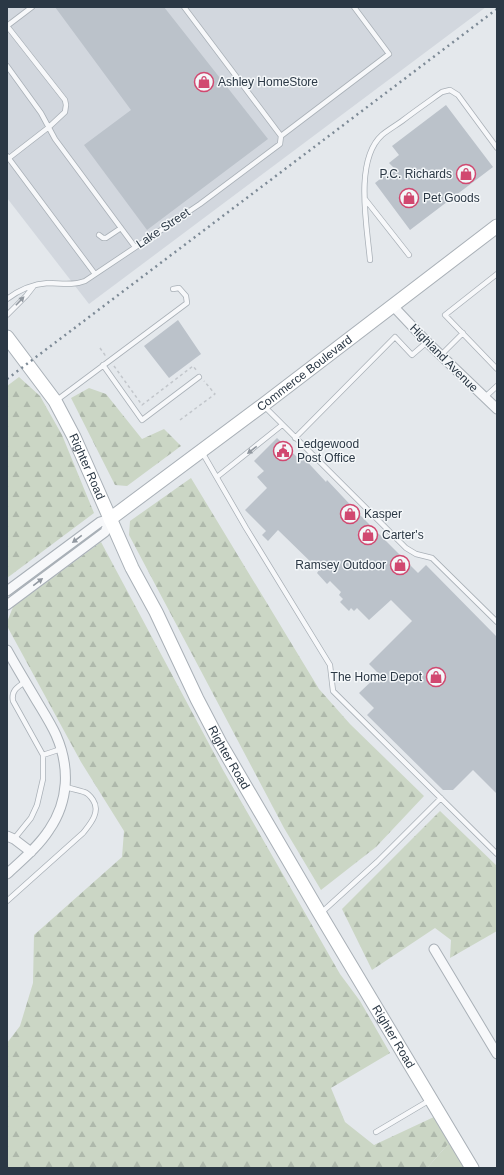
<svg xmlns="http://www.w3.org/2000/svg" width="504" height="1175" viewBox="0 0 504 1175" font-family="Helvetica,sans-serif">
<defs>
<pattern id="forest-firs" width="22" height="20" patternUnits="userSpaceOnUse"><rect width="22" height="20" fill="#cbd6c5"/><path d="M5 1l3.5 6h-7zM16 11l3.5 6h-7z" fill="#aeb8ab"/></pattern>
</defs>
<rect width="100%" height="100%" fill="#e4e8ec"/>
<path fill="#d2d7de" d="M 7,7 L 486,7 L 89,304 L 7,198 Z"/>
<path fill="url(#forest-firs)" d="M 19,377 L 40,396 L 62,435 L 94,513 L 7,578 L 7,386 Z
M 89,388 L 106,394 L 142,439 L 164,429 L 181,446 L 127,486 L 115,485 L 71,398 Z
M 191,478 L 319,689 L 350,724 L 424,796 L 376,847 L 321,890 L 284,828 L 129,535 L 130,521 Z
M 101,542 L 223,770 L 340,974 L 360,1001 L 390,1053 L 331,1088 L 345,1122 L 374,1145 L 436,1116 L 450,1142 L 427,1168 L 7,1168 L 7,1043 L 20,1026 L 33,983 L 34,935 L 122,857 L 124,831 L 81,762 L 7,626 L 7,622 L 13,607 Z
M 440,811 L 497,866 L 497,931 L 450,958 L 451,940 L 435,928 L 372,970 L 342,909 Z"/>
<path fill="#cbd6c5" d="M 450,1142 L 468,1168 L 427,1168 Z"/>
<path fill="#bbc2ca" d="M 55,7 L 164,7 L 268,139 L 147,230 L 84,145 L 131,110 Z
M 446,105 L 493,167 L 410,230 L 375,183 L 394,168 L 389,163 L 399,155 L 392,146 Z
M 178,320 L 201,354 L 169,378 L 144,346 Z
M 277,438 L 298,458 L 301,455 L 326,482 L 327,480 L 359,514 L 418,573 L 426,565 L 497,637 L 497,794 L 473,770 L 453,790 L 443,790 L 367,715 L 374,708 L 359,693 L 379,674 L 369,664 L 412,621 L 391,600 L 369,620 L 357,608 L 354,611 L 351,608 L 349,611 L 340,602 L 343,599 L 339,595 L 341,592 L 330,581 L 327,584 L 317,573 L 319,570 L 278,530 L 268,541 L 262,535 L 266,531 L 245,510 L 267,488 L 257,477 L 264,471 L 254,461 Z"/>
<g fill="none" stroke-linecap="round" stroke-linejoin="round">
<g stroke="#a9b0b7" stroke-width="6">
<path id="lane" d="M 7,26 L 65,100 L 66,105 L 65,112 L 49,127 L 9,158
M 7,26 L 32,7
M 7,66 L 41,113 L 55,139 L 135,247
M 281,136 L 389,54 L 354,7
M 7,156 L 95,274
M 365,199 L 409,255
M 99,235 L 103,238 L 106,238 L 121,228
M 370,260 C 367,226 354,160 382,135 C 388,130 395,126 402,121 C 415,111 428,102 442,92 L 450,90 L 458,95 L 497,148
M 497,274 L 445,315 L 497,369
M 7,299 C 19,290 33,284 48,283 C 60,283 73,286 85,281 L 200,204 L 280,144 L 281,136 L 184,7
M 7,315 L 26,296 L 33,287
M 441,355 L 463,333
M 103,365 L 142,420 L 199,377
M 484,398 L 497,386
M 57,400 L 187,303 L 186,296 L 179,288 L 173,289
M 264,406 L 406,548 L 416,554 L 432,558 L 497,622
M 295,438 L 395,337 L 412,355 L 427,342
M 202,452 L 246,528 L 330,665 L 333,691 L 497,854
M 217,477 L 282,425
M 43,755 L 61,749
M 14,839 L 31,818 L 37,805 L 43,779 L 43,755 L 13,701 C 11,691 17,687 25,682
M 7,901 L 83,833 C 90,824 101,812 93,800 C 91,797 88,793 84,792 C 78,790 72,789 66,787
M 321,913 L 377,862 L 441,798
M 376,1132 L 430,1100"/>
</g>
<g stroke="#a9b0b7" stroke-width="11">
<path id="street" d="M 393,306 L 427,342 L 497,409
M 7,591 L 100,522 L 110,519
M 7,605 L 105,532 L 110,519
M 7,650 C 17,668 28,686 38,703 C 44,713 51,724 56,735 C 70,767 69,801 49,830 C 38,847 22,860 7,874
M 7,836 L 14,839 L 31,852
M 434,949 L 497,1054"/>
</g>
<g stroke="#a9b0b7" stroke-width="15">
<g id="secondary">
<path id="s1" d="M 7,337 L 55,401 L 74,437 L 132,568 L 156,612 L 197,699 L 220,743 L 320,914 L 472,1168"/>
<path id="s2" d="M 110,519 L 263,405 L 497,226"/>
</g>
</g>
<path stroke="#c2c6cb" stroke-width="1.5" stroke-dasharray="3 3" stroke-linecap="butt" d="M 100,348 L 105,355 L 107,354
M 114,366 L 142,405 L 193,366 L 197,371
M 180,420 L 215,394 L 204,381"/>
<use href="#lane" stroke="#f7f8fa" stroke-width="4.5"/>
<use href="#street" stroke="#f7f8fa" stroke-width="9"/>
<use href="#secondary" stroke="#fff" stroke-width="13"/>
<path stroke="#7d8a96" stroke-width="2.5" stroke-dasharray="2 4" stroke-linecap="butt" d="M 7,379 L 497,9"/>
</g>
<defs><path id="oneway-solid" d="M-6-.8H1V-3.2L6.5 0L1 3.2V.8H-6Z"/></defs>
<g fill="#9198a0">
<use href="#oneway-solid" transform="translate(20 301) rotate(-46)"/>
<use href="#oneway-solid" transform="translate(252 450) rotate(142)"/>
<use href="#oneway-solid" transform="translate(77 539) rotate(143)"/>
<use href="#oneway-solid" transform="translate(38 582) rotate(-37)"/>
</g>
<defs>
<g id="shop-ring" transform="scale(1)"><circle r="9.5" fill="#f4f7f9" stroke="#d14870" stroke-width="1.5"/><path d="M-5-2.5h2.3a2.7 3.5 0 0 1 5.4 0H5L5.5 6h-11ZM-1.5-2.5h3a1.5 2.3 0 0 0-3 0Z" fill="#d14870"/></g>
<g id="civic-ring" transform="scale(1)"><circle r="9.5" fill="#f4f7f9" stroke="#d14870" stroke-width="1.5"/><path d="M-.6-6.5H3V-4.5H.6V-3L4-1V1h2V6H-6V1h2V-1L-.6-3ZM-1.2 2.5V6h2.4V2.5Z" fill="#d14870"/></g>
</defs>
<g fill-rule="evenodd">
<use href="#shop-ring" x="204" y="82"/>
<use href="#shop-ring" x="466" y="174"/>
<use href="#shop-ring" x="409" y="198"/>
<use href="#civic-ring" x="283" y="451"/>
<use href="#shop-ring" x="350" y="514"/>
<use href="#shop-ring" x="368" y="535"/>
<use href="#shop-ring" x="400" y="565"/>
<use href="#shop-ring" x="436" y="677"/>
</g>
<g text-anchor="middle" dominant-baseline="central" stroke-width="3" stroke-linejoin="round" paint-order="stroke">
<g font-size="12" fill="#2b3845" stroke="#f4f7f9" text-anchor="start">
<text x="218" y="82">Ashley HomeStore</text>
<text x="452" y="174" text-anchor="end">P.C. Richards</text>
<text x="423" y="198">Pet Goods</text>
<text x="297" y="444">Ledgewood<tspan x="297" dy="14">Post Office</tspan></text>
<text x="364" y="514">Kasper</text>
<text x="382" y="535">Carter's</text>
<text x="386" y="565" text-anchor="end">Ramsey Outdoor</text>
<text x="422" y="677" text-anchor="end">The Home Depot</text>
</g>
<g font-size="12" fill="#2b3845" stroke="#f4f7f9">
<text transform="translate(163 228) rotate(-34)">Lake Street</text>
<text transform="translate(444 358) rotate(45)">Highland Avenue</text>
<text stroke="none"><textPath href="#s2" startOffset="243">Commerce Boulevard</textPath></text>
<text stroke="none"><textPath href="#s1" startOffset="153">Righter Road</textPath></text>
<text stroke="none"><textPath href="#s1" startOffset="477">Righter Road</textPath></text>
<text stroke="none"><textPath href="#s1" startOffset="801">Righter Road</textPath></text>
</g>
</g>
<rect width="504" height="1175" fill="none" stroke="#2b3845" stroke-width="16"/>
</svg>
